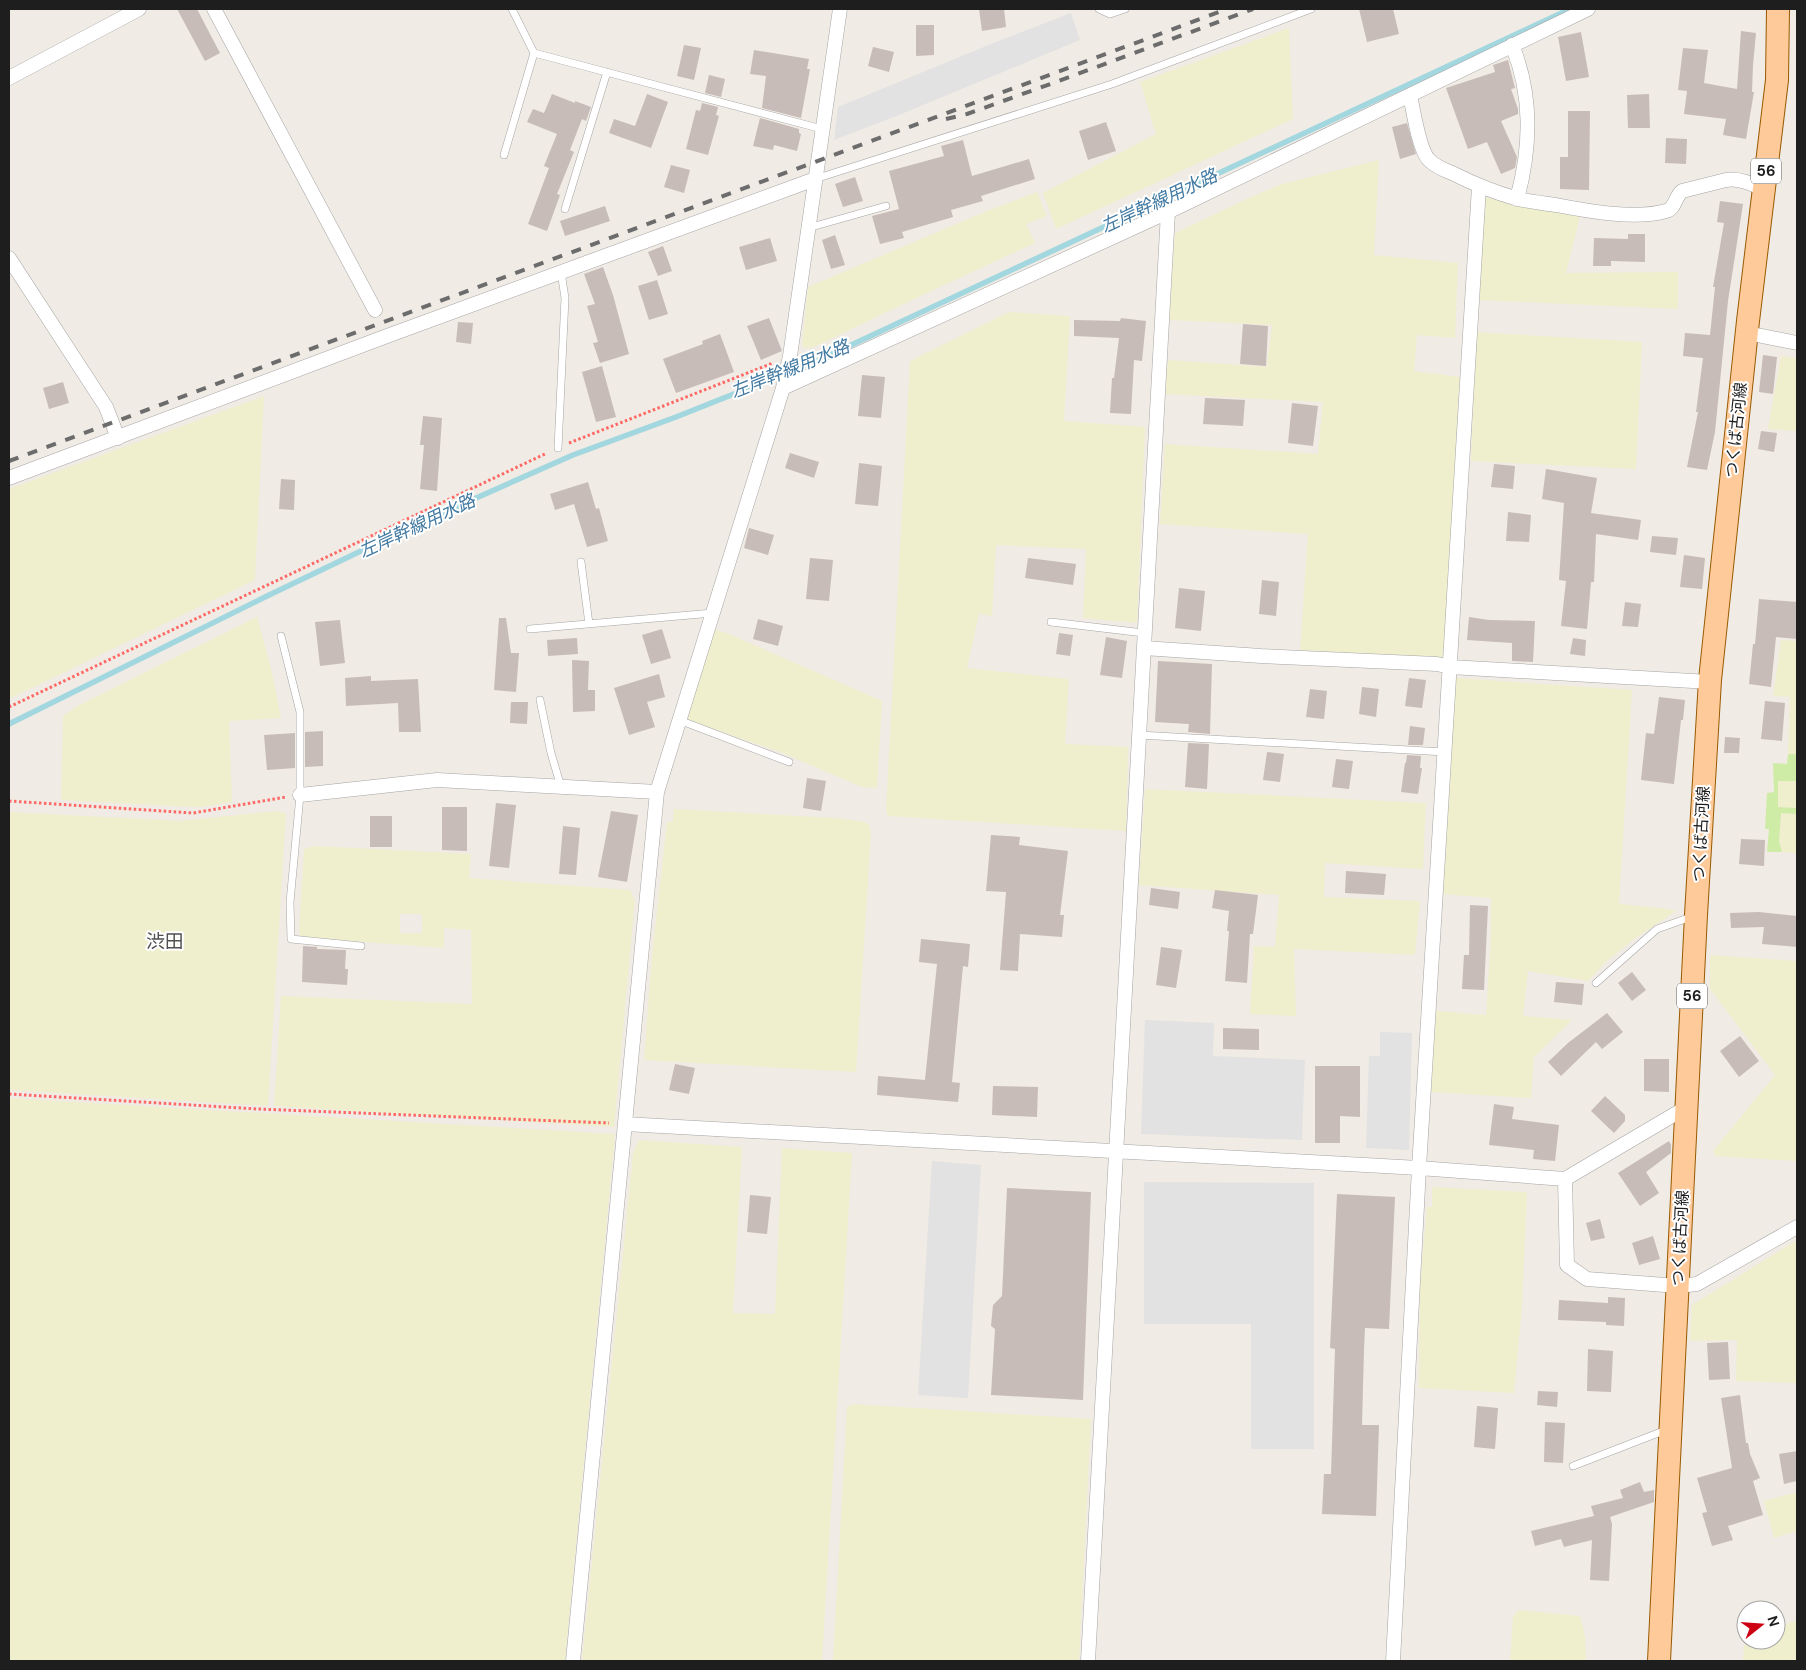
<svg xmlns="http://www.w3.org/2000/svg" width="1806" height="1670" viewBox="0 0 1806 1670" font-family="'DM Sans','Noto Sans JP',sans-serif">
<rect width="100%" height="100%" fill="#f0ebe4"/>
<path fill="#efefce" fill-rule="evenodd" d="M 1289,28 L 1293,119 L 1056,229 L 1043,193 L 1156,134 L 1140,82 Z
M 1379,160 L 1374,255 L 1458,263 L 1455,338 L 1417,335 L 1414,371 L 1460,377 L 1445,654 L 1442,658 L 1300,650 L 1308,534 L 1160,524 L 1165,444 L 1318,454 L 1323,402 L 1165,394 L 1168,360 L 1267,367 L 1272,325 L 1169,320 L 1175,233 L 1251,197 L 1282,184 Z
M 1037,192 L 1047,216 L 1026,224 L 1035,243 L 912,300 L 812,348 L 805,348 L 802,346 L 808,287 L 987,211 Z
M 1487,197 L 1511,204 L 1580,216 L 1566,273 L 1678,272 L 1678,309 L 1478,300 L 1483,206 Z
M 1009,312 L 1070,316 L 1064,421 L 1145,427 L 1137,623 L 1083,618 L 1086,549 L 996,545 L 992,616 L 979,614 L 967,668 L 1069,679 L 1065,744 L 1128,747 L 1126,831 L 888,816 L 886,810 L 910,361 Z
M 1476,332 L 1642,342 L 1636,469 L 1471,461 Z
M 1781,356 L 1797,358 L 1797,431 L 1768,429 Z
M 264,396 L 255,580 L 9,699 L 9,489 Z
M 257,617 L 271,668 L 281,718 L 229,721 L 232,802 L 201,807 L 190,807 L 61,800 L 63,716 L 79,705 Z
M 714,629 L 729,634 L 882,701 L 877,788 L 862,787 L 780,752 L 684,719 Z
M 1781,640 L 1797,641 L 1797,754 L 1788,754 L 1790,697 L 1773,696 Z
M 1456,678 L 1632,690 L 1619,904 L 1669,909 L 1676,911 L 1633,940 L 1606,962 L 1588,981 L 1528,971 L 1523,1016 L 1572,1020 L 1534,1057 L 1531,1098 L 1431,1092 L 1436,1011 L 1486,1015 L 1491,934 L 1491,898 L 1442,894 Z
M 1778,780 L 1797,781 L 1797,808 L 1778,807 Z
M 1145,789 L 1426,803 L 1423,869 L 1325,863 L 1324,897 L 1420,901 L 1415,955 L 1294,949 L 1296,1016 L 1250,1014 L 1254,946 L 1275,947 L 1279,895 L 1139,885 Z
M 674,809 L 836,818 L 865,822 L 869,825 L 871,832 L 856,1072 L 644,1060 L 652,955 L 667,822 L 673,822 Z
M 275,811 L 286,813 L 268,1106 L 9,1090 L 9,812 L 181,821 Z
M 1781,813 L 1797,814 L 1797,853 L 1782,852 L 1779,841 Z
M 315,846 L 471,854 L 469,878 L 630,890 L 635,900 L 614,1127 L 274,1106 L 281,996 L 472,1004 L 471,930 L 444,928 L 444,948 L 300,937 L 299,929 L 304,849 ZM 400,914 L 422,914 L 422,933 L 400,933 Z
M 1710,955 L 1797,961 L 1797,1161 L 1716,1156 L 1713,1151 L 1775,1075 L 1710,989 Z
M 9,1098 L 615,1134 L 565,1661 L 9,1661 Z
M 639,1140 L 742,1147 L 733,1313 L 775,1314 L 782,1148 L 852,1153 L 822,1661 L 582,1661 L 633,1153 Z
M 1432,1187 L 1527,1192 L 1522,1306 L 1514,1393 L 1419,1388 L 1420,1283 L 1427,1207 L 1432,1207 Z
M 1797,1240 L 1797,1383 L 1736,1381 L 1737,1340 L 1690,1341 L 1692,1305 Z
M 853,1404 L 1091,1419 L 1079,1661 L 833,1661 L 847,1407 Z
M 1797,1492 L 1797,1531 L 1774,1538 L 1764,1501 Z
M 1518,1610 L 1580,1616 L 1585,1636 L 1586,1661 L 1510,1661 L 1513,1617 Z
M 1797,1620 L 1797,1661 L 1743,1661 L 1744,1645 L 1750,1644 L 1750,1640 L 1776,1640 L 1776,1627 Z"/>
<path fill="#cfeca7" d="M 1788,754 L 1797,754 L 1797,781 L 1778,781 L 1778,807 L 1797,808 L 1797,814 L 1781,813 L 1779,841 L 1782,852 L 1767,852 L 1769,829 L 1765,829 L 1767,793 L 1774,792 L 1773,763 L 1787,764 Z"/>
<path fill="#e2e2e2" d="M 1071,13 L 1080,40 L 899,115 L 834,140 L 838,107 L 991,44 Z
M 1145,1020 L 1214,1023 L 1213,1056 L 1305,1060 L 1302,1140 L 1141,1134 Z
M 1380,1032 L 1412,1033 L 1409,1150 L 1366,1148 L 1369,1056 L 1380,1056 Z
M 932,1161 L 981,1165 L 968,1398 L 918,1395 Z
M 1144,1182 L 1314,1183 L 1314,1449 L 1251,1449 L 1251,1324 L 1144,1324 Z"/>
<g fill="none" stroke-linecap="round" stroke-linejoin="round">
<path stroke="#a2d7df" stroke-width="5.5" d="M 9,724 L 265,597 L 413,526 L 573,455 L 676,417 L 817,361 L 1570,9"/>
</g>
<path fill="#c7bcb7" d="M 177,9 L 197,9 L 220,53 L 205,61 Z
M 979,9 L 1004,9 L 1006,27 L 982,31 Z
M 1359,9 L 1393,9 L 1399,34 L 1367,42 Z
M 916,25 L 934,25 L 934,55 L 916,56 Z
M 1741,31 L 1756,33 L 1753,65 L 1752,92 L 1754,92 L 1746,139 L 1723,135 L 1726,119 L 1684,114 L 1687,91 L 1678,90 L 1683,48 L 1708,50 L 1704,83 L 1737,89 Z
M 1581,32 L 1589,77 L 1566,81 L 1558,37 Z
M 684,45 L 701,48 L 694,80 L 677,76 Z
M 873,47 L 894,52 L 889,72 L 868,66 Z
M 754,50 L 809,59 L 807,69 L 810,69 L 801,118 L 762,108 L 766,76 L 750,74 Z
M 1508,60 L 1515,88 L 1511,89 L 1518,109 L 1518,114 L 1501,121 L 1517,157 L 1515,168 L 1501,174 L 1487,142 L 1468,149 L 1446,88 L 1495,72 L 1493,65 Z
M 709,75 L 725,79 L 721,97 L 705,93 Z
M 552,94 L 575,103 L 575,101 L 591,107 L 586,121 L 582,119 L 570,150 L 574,152 L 557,194 L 560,195 L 547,231 L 528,224 L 549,168 L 544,166 L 557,134 L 527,122 L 533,109 L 544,113 Z
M 647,94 L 668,102 L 651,148 L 609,133 L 614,119 L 635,126 Z
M 1649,94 L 1650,128 L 1628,128 L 1627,95 Z
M 702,103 L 718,107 L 716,115 L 719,116 L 708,155 L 686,149 L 696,110 L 700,111 Z
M 1568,111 L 1590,111 L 1589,190 L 1560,189 L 1560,157 L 1568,157 Z
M 760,118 L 799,129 L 799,133 L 801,134 L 797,151 L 774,145 L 773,150 L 753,146 Z
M 1106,122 L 1116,151 L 1088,160 L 1079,131 Z
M 1407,123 L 1416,154 L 1400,159 L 1392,127 Z
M 1666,138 L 1687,139 L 1686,164 L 1665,163 Z
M 963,140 L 972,176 L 1029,159 L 1035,179 L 981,196 L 983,201 L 951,210 L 953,217 L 902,232 L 904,238 L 880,244 L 872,216 L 899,209 L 889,171 L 944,156 L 941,146 Z
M 671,165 L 690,170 L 684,193 L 664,187 Z
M 855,177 L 863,201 L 843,207 L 835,184 Z
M 1720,201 L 1743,204 L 1728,301 L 1715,432 L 1707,470 L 1687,467 L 1698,412 L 1696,412 L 1703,358 L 1683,356 L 1685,333 L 1710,335 L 1715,287 L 1713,287 L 1724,223 L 1717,222 Z
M 605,206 L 610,221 L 565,236 L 560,221 Z
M 1628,234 L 1645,234 L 1645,262 L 1611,261 L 1611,266 L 1593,266 L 1594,238 L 1628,239 Z
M 835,235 L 845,265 L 831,269 L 822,240 Z
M 770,238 L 777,261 L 746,270 L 739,247 Z
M 663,246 L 672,271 L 658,276 L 648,252 Z
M 603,267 L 613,295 L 629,354 L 600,363 L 593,343 L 598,342 L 587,306 L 595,304 L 584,274 Z
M 657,280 L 668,314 L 649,320 L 638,286 Z
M 769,318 L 782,351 L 761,360 L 747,326 Z
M 1121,318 L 1146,321 L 1142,361 L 1134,360 L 1131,414 L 1110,413 L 1112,378 L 1114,378 L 1119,338 L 1074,336 L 1074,320 L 1120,321 Z
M 458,322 L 473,323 L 471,344 L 456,342 Z
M 1243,324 L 1268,326 L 1266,366 L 1240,364 Z
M 720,334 L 734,372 L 676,393 L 663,359 L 703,344 L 702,341 Z
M 1763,355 L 1777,357 L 1773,394 L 1759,392 Z
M 602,366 L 616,417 L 596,422 L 582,372 Z
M 862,375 L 885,377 L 881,418 L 858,416 Z
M 63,382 L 69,403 L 49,409 L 43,388 Z
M 1205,398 L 1245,400 L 1243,426 L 1203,424 Z
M 1292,403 L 1318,406 L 1313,446 L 1288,443 Z
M 423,416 L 442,418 L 437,491 L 420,489 L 424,445 L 420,445 Z
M 1761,431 L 1777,433 L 1774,452 L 1758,449 Z
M 790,453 L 819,462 L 814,478 L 785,468 Z
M 859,463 L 882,466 L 878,506 L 855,504 Z
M 1494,464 L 1515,466 L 1513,489 L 1491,487 Z
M 1546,469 L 1597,478 L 1591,513 L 1641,520 L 1638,540 L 1596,534 L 1594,582 L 1591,582 L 1587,629 L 1561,626 L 1566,581 L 1559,580 L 1564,503 L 1542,499 Z
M 281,479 L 295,480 L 294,510 L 279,509 Z
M 588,482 L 596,509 L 599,508 L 608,541 L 587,547 L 574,504 L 555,510 L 550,494 Z
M 1508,512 L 1531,515 L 1529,542 L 1506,541 Z
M 749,528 L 774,535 L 768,555 L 744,548 Z
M 1652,536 L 1678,538 L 1676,555 L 1650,552 Z
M 1684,555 L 1705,558 L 1702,589 L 1680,587 Z
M 810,558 L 833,560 L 829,601 L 806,599 Z
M 1028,558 L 1076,564 L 1073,585 L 1025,578 Z
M 1262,580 L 1279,582 L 1276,616 L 1259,614 Z
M 1179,588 L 1205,591 L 1201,631 L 1175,628 Z
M 1759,599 L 1797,602 L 1797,639 L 1776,637 L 1771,687 L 1749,684 L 1753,644 L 1755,644 Z
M 1625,602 L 1641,604 L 1638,627 L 1622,626 Z
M 1469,617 L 1489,620 L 1535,621 L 1533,662 L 1512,661 L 1512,643 L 1467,640 Z
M 499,618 L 506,618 L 511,653 L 519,653 L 516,692 L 494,690 Z
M 758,619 L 783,626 L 778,646 L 753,639 Z
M 340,620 L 345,663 L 320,666 L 315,622 Z
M 662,629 L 671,658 L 651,664 L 642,635 Z
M 1059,633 L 1073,635 L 1070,656 L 1056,654 Z
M 1106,637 L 1127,641 L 1122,678 L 1100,675 Z
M 577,638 L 578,654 L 548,656 L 547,640 Z
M 1573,638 L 1586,640 L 1585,656 L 1570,654 Z
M 572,660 L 589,661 L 588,690 L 595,690 L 595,711 L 573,712 Z
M 1158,661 L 1212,664 L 1210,734 L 1188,732 L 1189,724 L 1155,722 Z
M 659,674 L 665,697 L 647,702 L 655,727 L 629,735 L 614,688 Z
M 371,676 L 371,681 L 418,679 L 421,732 L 399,732 L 398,703 L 346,706 L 345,678 Z
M 1409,678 L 1426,680 L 1422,708 L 1405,706 Z
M 1362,687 L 1379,689 L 1376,717 L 1359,714 Z
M 1310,689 L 1327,691 L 1324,719 L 1306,717 Z
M 1659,697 L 1685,700 L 1683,720 L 1681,720 L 1674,784 L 1641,780 L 1646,733 L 1654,734 Z
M 1765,701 L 1785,703 L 1782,741 L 1761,739 Z
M 511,702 L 528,702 L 527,724 L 510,723 Z
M 1410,726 L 1425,728 L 1423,745 L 1408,745 Z
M 323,731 L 323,766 L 305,767 L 305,732 Z
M 295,733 L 295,768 L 267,770 L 264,735 Z
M 1725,737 L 1740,738 L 1739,753 L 1724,753 Z
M 1188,743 L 1209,744 L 1207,789 L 1185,787 Z
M 1267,752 L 1284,754 L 1280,782 L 1263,780 Z
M 1407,755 L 1421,756 L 1420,768 L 1422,768 L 1418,794 L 1401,792 L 1405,763 L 1406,763 Z
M 1336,759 L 1353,761 L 1349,789 L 1332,787 Z
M 807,778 L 826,781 L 821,811 L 803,808 Z
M 496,803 L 516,805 L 509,868 L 489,866 Z
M 442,807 L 467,807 L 467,851 L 442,850 Z
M 611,811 L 638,815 L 627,882 L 598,877 Z
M 370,816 L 392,816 L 392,847 L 370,847 Z
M 563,826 L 580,828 L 576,875 L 559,874 Z
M 991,835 L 1020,837 L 1019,845 L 1068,851 L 1060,915 L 1064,915 L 1062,937 L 1020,934 L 1018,971 L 1000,970 L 1006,892 L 986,891 Z
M 1741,839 L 1765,840 L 1764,866 L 1739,864 Z
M 1346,871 L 1386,874 L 1384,895 L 1345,893 Z
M 1151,888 L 1180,892 L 1178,909 L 1149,905 Z
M 1215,890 L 1258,895 L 1253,934 L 1250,934 L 1247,983 L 1225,981 L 1229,931 L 1227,931 L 1229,911 L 1212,908 Z
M 1470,905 L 1488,906 L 1484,990 L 1462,989 L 1464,955 L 1469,955 Z
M 1759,912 L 1797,916 L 1797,947 L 1762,944 L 1764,927 L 1731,928 L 1730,913 Z
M 921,939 L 970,944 L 968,967 L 963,966 L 952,1082 L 960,1083 L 958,1102 L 877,1095 L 878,1076 L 925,1080 L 937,964 L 919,962 Z
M 303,946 L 317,947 L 317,949 L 346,950 L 345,969 L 348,969 L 347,985 L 302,982 Z
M 1161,947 L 1182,950 L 1176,988 L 1156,985 Z
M 1632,972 L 1646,990 L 1632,1001 L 1618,983 Z
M 1556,982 L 1584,984 L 1582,1005 L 1554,1002 Z
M 1607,1013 L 1623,1032 L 1602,1049 L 1596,1042 L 1561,1076 L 1548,1062 L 1568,1043 Z
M 1223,1028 L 1259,1029 L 1259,1050 L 1223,1049 Z
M 1740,1036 L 1759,1061 L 1739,1077 L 1720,1051 Z
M 1644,1059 L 1669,1059 L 1669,1092 L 1644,1091 Z
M 675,1064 L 695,1068 L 689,1094 L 669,1090 Z
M 1315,1066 L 1360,1066 L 1360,1117 L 1340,1116 L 1340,1143 L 1315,1143 Z
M 993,1086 L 1038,1087 L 1037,1117 L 992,1115 Z
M 1605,1096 L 1625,1115 L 1625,1121 L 1614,1133 L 1591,1111 Z
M 1494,1104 L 1514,1107 L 1512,1119 L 1559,1125 L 1555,1161 L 1533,1159 L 1534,1150 L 1489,1145 Z
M 1669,1141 L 1671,1145 L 1671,1153 L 1646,1172 L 1659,1193 L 1640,1206 L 1618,1173 Z
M 1007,1188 L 1091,1192 L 1083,1400 L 991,1395 L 995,1329 L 991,1326 L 993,1305 L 1002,1296 Z
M 1337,1194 L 1395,1197 L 1389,1329 L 1365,1328 L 1364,1350 L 1362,1425 L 1379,1425 L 1376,1516 L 1322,1514 L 1324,1474 L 1331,1474 L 1335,1349 L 1330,1348 Z
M 750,1195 L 771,1197 L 767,1234 L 747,1232 Z
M 1600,1219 L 1605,1238 L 1591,1241 L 1586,1223 Z
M 1653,1236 L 1660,1259 L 1639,1265 L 1632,1243 Z
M 1608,1297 L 1625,1298 L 1624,1326 L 1606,1325 L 1606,1322 L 1558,1320 L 1559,1300 L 1608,1303 Z
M 1728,1342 L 1730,1379 L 1709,1380 L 1707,1343 Z
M 1588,1349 L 1613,1351 L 1611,1392 L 1587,1391 Z
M 1538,1391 L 1558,1392 L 1557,1407 L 1537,1405 Z
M 1740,1395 L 1746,1443 L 1748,1443 L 1750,1454 L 1760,1478 L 1753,1481 L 1763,1515 L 1728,1526 L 1733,1540 L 1712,1546 L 1702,1513 L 1707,1512 L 1697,1478 L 1732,1468 L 1721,1398 Z
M 1477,1406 L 1498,1408 L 1495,1449 L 1474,1447 Z
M 1545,1422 L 1565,1423 L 1563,1463 L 1544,1462 Z
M 1797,1451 L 1797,1481 L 1784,1484 L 1779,1454 Z
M 1640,1482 L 1644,1492 L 1654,1490 L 1654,1502 L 1610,1517 L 1612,1524 L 1609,1581 L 1590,1580 L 1592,1540 L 1564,1547 L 1561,1539 L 1535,1546 L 1531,1531 L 1594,1516 L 1591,1506 L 1623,1498 L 1620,1490 Z"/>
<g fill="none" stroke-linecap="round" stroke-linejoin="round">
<g stroke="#a5a5a5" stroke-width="8">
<path id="service" d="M 512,9 L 534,53 L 822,129
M 1099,9 L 1110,14 L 1125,9
M 504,155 L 534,53
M 815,179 L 1112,84 L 1311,9
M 565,209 L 607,72
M 808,228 L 886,206
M 558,448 L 565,298 L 561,272
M 581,562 L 589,624
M 1051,622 L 1144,633
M 530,629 L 713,613
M 281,636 L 300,712 L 300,795 L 290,902 L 291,939 L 361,946
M 540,700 L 551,753 L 561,787
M 679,720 L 789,762
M 1139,735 L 1445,752
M 1596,983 L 1657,929 L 1691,917
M 1573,1466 L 1666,1430"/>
</g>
<g stroke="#a5a5a5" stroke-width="15">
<path id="minor" d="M 214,9 L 375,310
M 1512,45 C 1533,96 1531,147 1517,199
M 9,78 L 139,9
M 1410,95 C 1413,109 1419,150 1429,160 C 1435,166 1444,170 1452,173 C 1472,183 1493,192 1515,198 C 1528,202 1543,203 1556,205 C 1587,211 1636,220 1666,211 C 1675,209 1675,197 1682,191 L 1726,180 C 1739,178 1752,184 1763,189
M 9,258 L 106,407 L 118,438
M 1747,333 L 1797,343
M 783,388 L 1168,212 L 1588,9
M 9,478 L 387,336 L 815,179
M 1144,648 L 1261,656 L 1437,664 L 1450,667 L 1710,682
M 300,795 L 437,780 L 657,792
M 625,1124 L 1419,1168 L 1565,1179 L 1687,1107
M 1565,1179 L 1567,1265 L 1587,1279 L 1678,1286 L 1697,1284 L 1797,1227
M 573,1661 L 657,792 L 783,388 L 790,356 L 840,9
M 1088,1661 L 1168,212
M 1393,1661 L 1419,1168 L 1479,187"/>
</g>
<g stroke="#985900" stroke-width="24">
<path id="primary" d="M 1659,1661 L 1696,915 L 1710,680 L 1748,321 L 1777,80 L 1778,9"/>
</g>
<path stroke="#ff6865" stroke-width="3" stroke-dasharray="2.5 2.5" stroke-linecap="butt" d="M 569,443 L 773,363
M 9,707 L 547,453
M 9,801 L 193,813 L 286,797
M 9,1094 L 258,1109 L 609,1123"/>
<use href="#service" stroke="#fff" stroke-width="7"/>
<use href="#minor" stroke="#fff" stroke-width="14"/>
<use href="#primary" stroke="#ffca99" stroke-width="22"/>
<path stroke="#6c6c6c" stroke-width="4" stroke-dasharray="10 10" stroke-linecap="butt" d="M 946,119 L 967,114 L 1056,82 L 1253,9
M 9,461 L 1227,9"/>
</g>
<g text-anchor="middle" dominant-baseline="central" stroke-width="4" stroke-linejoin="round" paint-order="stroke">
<g fill="#fff" stroke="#626262" stroke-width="1">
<rect x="1751" y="158.5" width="30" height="25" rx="4"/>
<rect x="1677" y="983.5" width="30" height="25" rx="4"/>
</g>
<g font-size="15" font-weight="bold" fill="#1e1e1e">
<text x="1766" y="171">56</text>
<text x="1692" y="996">56</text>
</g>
<g font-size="16" fill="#1e1e1e" stroke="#fff">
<text transform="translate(1736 430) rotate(-84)">つくば古河線</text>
<text transform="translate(1701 834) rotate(-87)">つくば古河線</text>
<text transform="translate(1680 1238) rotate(-87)">つくば古河線</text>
</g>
<g font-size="18" font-style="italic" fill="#4179a2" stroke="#fff">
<text transform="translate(1159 201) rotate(-25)">左岸幹線用水路</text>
<text transform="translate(790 369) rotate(-22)">左岸幹線用水路</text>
<text transform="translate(417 526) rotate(-25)">左岸幹線用水路</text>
</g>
<g font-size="19" fill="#515151" stroke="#fff">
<text x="165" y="941">渋田</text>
</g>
</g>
<rect width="1806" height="1670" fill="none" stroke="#1e1e1e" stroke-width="20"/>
<g transform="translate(1761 1625) rotate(73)"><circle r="24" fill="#ffffff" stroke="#a5a5a5"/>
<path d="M0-4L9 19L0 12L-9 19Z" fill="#cc0012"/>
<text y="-8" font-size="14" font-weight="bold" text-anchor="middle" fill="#1e1e1e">N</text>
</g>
</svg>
